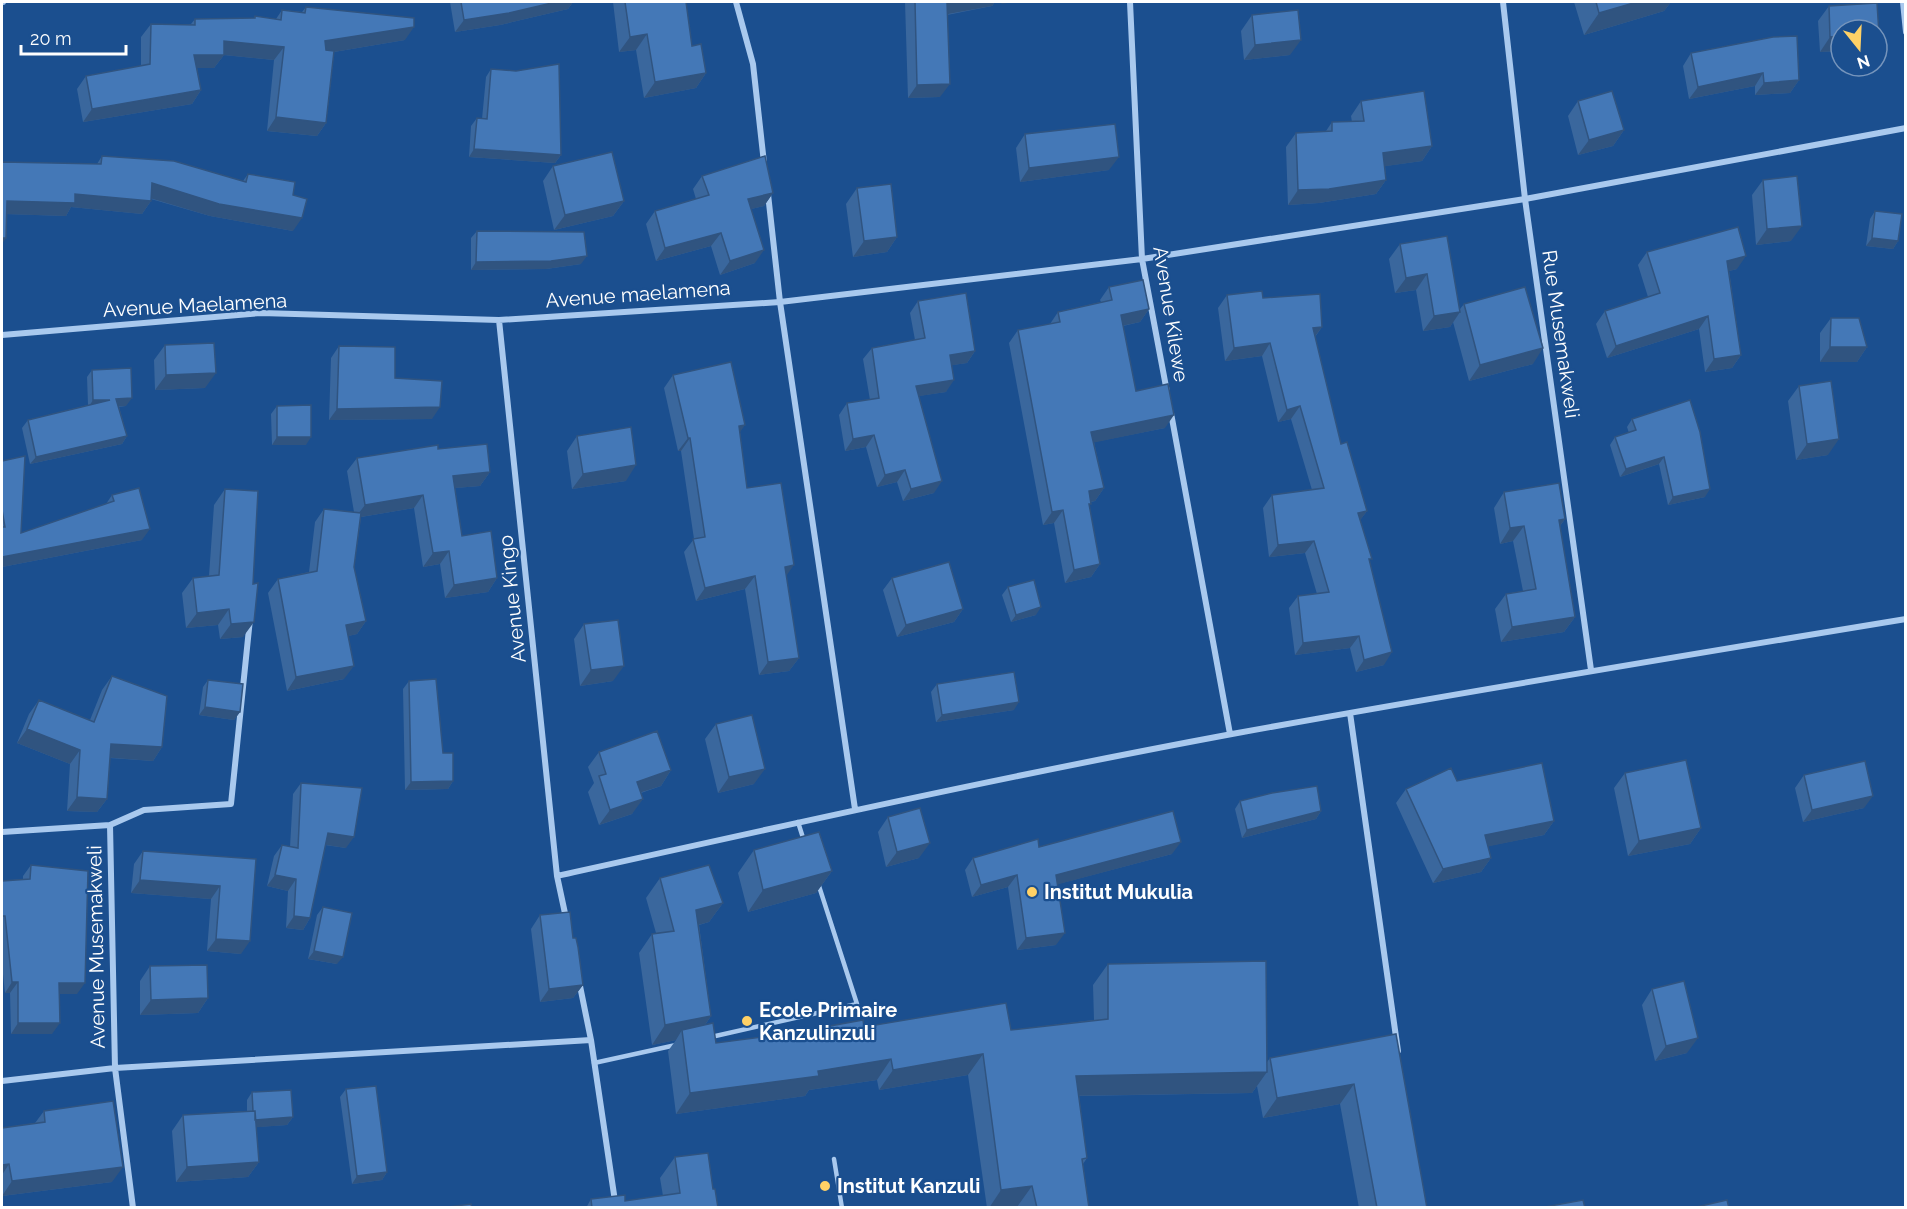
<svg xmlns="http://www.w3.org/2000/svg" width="1907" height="1209" viewBox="0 0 1907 1209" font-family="Raleway,sans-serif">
<rect width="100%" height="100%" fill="#1b4f8f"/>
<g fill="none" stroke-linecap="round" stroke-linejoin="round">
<path stroke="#a9c9ee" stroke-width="4.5" d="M 798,822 L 804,841
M 711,1037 L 857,1004 L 818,883
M 594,1063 L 676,1045
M 834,1159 L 842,1208"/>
<path stroke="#a9c9ee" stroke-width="6" d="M 2,2 L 3,2
M 736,2 L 753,64 L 764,163
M 1130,2 L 1142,259 L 1167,392
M 1503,2 L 1525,199 L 1591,670
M 1903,2 L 1906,32
M 768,194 L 780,302 L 855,809
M 499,320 L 557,876 L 566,918
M 2,335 L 261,313 L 499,320 L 780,302 L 1142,259 L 1525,199 L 1906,128
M 1171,413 L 1230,734
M 1350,713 L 1398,1051
M 110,825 L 115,1068 L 133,1208
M 2,832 L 110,825 L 144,810 L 231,804 L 250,619
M 557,876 C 782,826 1006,776 1232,734 C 1456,693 1681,656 1906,619
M 579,981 L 591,1040 L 616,1208
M 2,1081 L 115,1068 L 591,1040"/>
</g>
<path fill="#3a679d" d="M 450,2 L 573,2 L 568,9 L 500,25 L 455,32 Z
M 613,2 L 686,2 L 692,46 L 706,73 L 696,88 L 644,98 L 636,50 L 619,52 Z
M 905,2 L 995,2 L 992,6 L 947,15 L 940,97 L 908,98 Z
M 1574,2 L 1671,2 L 1664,11 L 1584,35 Z
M 1829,6 L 1841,30 L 1841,51 L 1820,52 L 1818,21 Z
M 306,7 L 405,40 L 334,52 L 326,123 L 317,136 L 267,131 L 274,60 L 224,55 L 214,68 L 197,68 L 201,90 L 192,104 L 83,122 L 77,89 L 86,76 L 141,66 L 141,37 L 151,24 L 191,24 L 195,19 L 254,18 L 255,16 L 276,19 L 282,10 L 302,12 Z
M 1252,15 L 1290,55 L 1244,60 L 1241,31 Z
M 1691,53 L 1799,80 L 1790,93 L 1755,95 L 1755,86 L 1689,99 L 1683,66 Z
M 491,69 L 561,155 L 555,163 L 469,157 L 471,126 L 477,118 L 482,119 L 486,77 Z
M 1361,101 L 1432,146 L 1422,161 L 1385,166 L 1386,180 L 1376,194 L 1319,203 L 1288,205 L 1286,147 L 1296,133 L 1326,131 L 1332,122 L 1352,122 L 1351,116 Z
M 1578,101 L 1624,130 L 1613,146 L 1578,155 L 1568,116 Z
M 1025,134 L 1109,170 L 1020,182 L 1016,148 Z
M 102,156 L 243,181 L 248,174 L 293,195 L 293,231 L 210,216 L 151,199 L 151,201 L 142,214 L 71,207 L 66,216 L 6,214 L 2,162 L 97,164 Z
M 553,166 L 624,201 L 613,216 L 554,230 L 543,181 Z
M 702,176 L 773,193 L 764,206 L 751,209 L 755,263 L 720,275 L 711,246 L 656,261 L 646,224 L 655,211 L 696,199 L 693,189 Z
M 1763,180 L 1791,241 L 1756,245 L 1752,195 Z
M 857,188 L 897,237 L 887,252 L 853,257 L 846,204 Z
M 1875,211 L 1898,241 L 1893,249 L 1866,246 L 1870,219 Z
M 477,231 L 581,264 L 546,269 L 471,270 L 471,238 Z
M 1400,244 L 1460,309 L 1464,304 L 1533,364 L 1469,381 L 1453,322 L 1450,327 L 1423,331 L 1416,290 L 1395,293 L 1389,259 Z
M 1647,252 L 1737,269 L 1729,271 L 1741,355 L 1732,368 L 1705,372 L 1699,329 L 1607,358 L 1596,324 L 1605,311 L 1648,297 L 1638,265 Z
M 1109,287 L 1149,309 L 1140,322 L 1123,326 L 1136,391 L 1165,428 L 1094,442 L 1104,488 L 1095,501 L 1091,502 L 1089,507 L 1100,564 L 1091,577 L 1065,583 L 1054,523 L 1043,525 L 1009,343 L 1018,330 L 1050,324 L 1058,312 L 1101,302 L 1100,300 Z
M 1227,295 L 1263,298 L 1322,327 L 1315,337 L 1341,444 L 1367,511 L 1360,520 L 1369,562 L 1384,665 L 1356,672 L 1350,648 L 1295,655 L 1289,608 L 1298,596 L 1317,594 L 1305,553 L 1269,557 L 1263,508 L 1272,495 L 1312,490 L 1291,419 L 1278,422 L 1262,356 L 1225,361 L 1218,308 Z
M 918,301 L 975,351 L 967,363 L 952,365 L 946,392 L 918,396 L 934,493 L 903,501 L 897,482 L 877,487 L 866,447 L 845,451 L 839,415 L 847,403 L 870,400 L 863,359 L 872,348 L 915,340 L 910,313 Z
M 1831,318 L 1867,347 L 1857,362 L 1820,362 L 1820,333 Z
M 165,345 L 205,388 L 155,390 L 154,360 Z
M 339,346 L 432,419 L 329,420 L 331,358 Z
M 92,370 L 126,406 L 119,407 L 127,436 L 122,444 L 30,464 L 22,428 L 28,420 L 88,405 L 87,377 Z
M 673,375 L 740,433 L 747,488 L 786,576 L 799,658 L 789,671 L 759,675 L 745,589 L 696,601 L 684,552 L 694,539 L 681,451 L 678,451 L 664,388 Z
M 1799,386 L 1828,455 L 1796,460 L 1788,401 Z
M 277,406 L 306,445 L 272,445 L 271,414 Z
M 1632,419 L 1705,497 L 1668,505 L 1659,464 L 1620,477 L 1610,445 L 1615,437 L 1629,433 L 1627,427 Z
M 577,436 L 626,481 L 572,489 L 567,451 Z
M 438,449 L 490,472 L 480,486 L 455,488 L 462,536 L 497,578 L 488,592 L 445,598 L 440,564 L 423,567 L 414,508 L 361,517 L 354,567 L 366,621 L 357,634 L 348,636 L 344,679 L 287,691 L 268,593 L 278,579 L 309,572 L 315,522 L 324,509 L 354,512 L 347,471 L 357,458 Z
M 2,461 L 21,533 L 106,504 L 112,495 L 142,540 L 2,567 Z
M 225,489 L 253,584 L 243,637 L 220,639 L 218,625 L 186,628 L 182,593 L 193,578 L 209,576 L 214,505 Z
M 1504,492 L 1565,519 L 1560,526 L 1575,617 L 1564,632 L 1501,642 L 1495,609 L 1506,594 L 1523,591 L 1513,541 L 1500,544 L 1494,508 Z
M 892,578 L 963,609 L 954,622 L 897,637 L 883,590 Z
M 1008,587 L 1036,615 L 1011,622 L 1002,595 Z
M 584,624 L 613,681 L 580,686 L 574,639 Z
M 112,676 L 162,747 L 153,761 L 110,758 L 107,799 L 97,812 L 67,811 L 70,764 L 17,743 L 29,714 L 39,700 L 90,720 L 102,690 Z
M 208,680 L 240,712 L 234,720 L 199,715 L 203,687 Z
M 409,681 L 443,753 L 453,781 L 448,789 L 405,790 L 403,689 Z
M 937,684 L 1014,710 L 936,722 L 931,692 Z
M 716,724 L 754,784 L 718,793 L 705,739 Z
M 599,752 L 671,770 L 661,786 L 641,793 L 632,814 L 599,825 L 588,792 L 594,783 L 588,767 Z
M 1625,773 L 1701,828 L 1690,844 L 1628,856 L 1614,788 Z
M 1804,775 L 1864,808 L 1803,822 L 1795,788 Z
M 1457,781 L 1554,821 L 1544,835 L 1488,846 L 1491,858 L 1481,872 L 1433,883 L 1396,803 L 1406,789 Z
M 301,783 L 346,848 L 325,845 L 310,918 L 303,930 L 286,928 L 288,891 L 267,886 L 274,856 L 282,845 L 290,847 L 293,794 Z
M 1240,801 L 1321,811 L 1316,819 L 1242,838 L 1235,809 Z
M 888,817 L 919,858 L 886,867 L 878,832 Z
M 1039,847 L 1172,854 L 1058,884 L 1056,945 L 1017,950 L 1008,887 L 972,897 L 965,870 L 973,858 Z
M 754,850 L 832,871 L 816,893 L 748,912 L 738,873 Z
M 143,851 L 256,859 L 241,954 L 207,951 L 211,899 L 131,893 L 134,864 Z
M 31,865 L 77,994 L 59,994 L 52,1034 L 11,1034 L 10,993 L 5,993 L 2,965 L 2,881 L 23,879 L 23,876 Z
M 660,878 L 723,903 L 709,922 L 699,925 L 711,1016 L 705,1025 L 716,1043 L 828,1028 L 830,1026 L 1011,1030 L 1094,1020 L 1093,985 L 1108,964 L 1267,1062 L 1270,1058 L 1396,1034 L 1427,1208 L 1359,1208 L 1340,1104 L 1263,1118 L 1257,1086 L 1252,1093 L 1079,1096 L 1087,1158 L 1083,1164 L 1089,1208 L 1018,1208 L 1017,1207 L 987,1208 L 968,1075 L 879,1090 L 877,1080 L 809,1090 L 805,1096 L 676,1114 L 668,1051 L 676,1040 L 652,1045 L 639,953 L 652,934 L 656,933 L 646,898 Z
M 323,907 L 337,964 L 308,959 L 317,915 Z
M 540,915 L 573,938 L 583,985 L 573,998 L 540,1002 L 531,929 Z
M 150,966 L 208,998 L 198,1013 L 140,1015 L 140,981 Z
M 1652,989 L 1687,1053 L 1655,1061 L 1642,1005 Z
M 346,1089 L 387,1172 L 382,1180 L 352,1184 L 340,1097 Z
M 252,1092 L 293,1117 L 287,1125 L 256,1127 L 259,1162 L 248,1177 L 176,1182 L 172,1131 L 183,1115 L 247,1111 L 247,1100 Z
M 44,1111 L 112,1182 L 2,1196 L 2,1128 L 35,1123 Z
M 675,1157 L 713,1189 L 718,1208 L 586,1208 L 591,1199 L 625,1201 L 663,1196 L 660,1178 Z"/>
<path fill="#305480" d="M 556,2 L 573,2 L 568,9 L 500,25 L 455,32 L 464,20 Z
M 955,2 L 995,2 L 992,6 L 937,16 L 947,3 Z
M 1003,2 L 1015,2 L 1001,4 Z
M 1637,2 L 1671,2 L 1664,11 L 1584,35 L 1599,13 Z
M 414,27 L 405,40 L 316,55 L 325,41 Z
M 647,34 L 636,50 L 619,52 L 630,37 Z
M 1841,36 L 1841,51 L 1820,52 L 1830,37 Z
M 1301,40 L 1290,55 L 1244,60 L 1255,45 Z
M 224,41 L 284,47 L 274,60 L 224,55 L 214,68 L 185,68 L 194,55 Z
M 706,73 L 696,88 L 644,98 L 655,82 Z
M 1763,73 L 1755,86 L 1689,99 L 1698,87 Z
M 1799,80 L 1790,93 L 1755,95 L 1764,83 Z
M 950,84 L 940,97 L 908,98 L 917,85 Z
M 201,90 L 192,104 L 83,122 L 92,109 Z
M 276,117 L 326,123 L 317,136 L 267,131 Z
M 1624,130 L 1613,146 L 1578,155 L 1589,140 Z
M 1432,146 L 1422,161 L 1373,168 L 1383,153 Z
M 474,149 L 561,155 L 555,163 L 469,157 Z
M 1119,157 L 1109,170 L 1020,182 L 1029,168 Z
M 1386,180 L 1376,194 L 1319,203 L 1288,205 L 1298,190 Z
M 152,183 L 302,218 L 293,231 L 210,216 L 143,196 Z
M 773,193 L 764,206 L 739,212 L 748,199 Z
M 75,194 L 151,201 L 142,214 L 71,207 L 66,216 L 2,214 L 7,201 Z
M 624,201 L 613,216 L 554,230 L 565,215 Z
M 1802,226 L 1791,241 L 1756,245 L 1767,229 Z
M 721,233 L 711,246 L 656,261 L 665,248 Z
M 897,237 L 887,252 L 853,257 L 864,241 Z
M 2,238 L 6,238 L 2,244 Z
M 1872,238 L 1898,241 L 1893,249 L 1866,246 Z
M 764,250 L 755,263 L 720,275 L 730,261 Z
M 587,256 L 581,264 L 546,269 L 471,270 L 476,262 Z
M 1746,256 L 1737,269 L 1718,274 L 1727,261 Z
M 1427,274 L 1416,290 L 1395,293 L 1406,278 Z
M 1149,309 L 1140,322 L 1112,328 L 1121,315 Z
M 1460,312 L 1450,327 L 1423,331 L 1434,316 Z
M 1708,316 L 1699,329 L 1607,358 L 1616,346 Z
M 1322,327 L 1313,339 L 1313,328 Z
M 1270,343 L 1262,356 L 1225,361 L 1234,348 Z
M 1830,347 L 1867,347 L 1857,362 L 1820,362 Z
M 1543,348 L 1533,364 L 1469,381 L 1480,365 Z
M 975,351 L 967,363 L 941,367 L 950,355 Z
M 1741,355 L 1732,368 L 1705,372 L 1714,359 Z
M 216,373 L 205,388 L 155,390 L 166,375 Z
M 954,380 L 946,392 L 907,398 L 916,386 Z
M 132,398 L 126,406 L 111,407 L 116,399 Z
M 93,400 L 110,400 L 88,408 Z
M 1300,406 L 1291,419 L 1278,422 L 1287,410 Z
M 440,407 L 432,419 L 329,420 L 337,409 Z
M 1174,415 L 1165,428 L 1082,445 L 1091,432 Z
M 745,425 L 736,438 L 739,426 Z
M 874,435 L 866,447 L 845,451 L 853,439 Z
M 127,436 L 122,444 L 30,464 L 36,457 Z
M 277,437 L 311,437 L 306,445 L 272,445 Z
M 688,438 L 690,438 L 681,451 L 678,451 Z
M 1839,439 L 1828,455 L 1796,460 L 1807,444 Z
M 1664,457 L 1659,464 L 1620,477 L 1626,469 Z
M 636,465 L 626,481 L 572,489 L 583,474 Z
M 905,470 L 897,482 L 877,487 L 885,475 Z
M 490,472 L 480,486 L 443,489 L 453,476 Z
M 942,481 L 934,493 L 903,501 L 911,489 Z
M 1104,488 L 1095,501 L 1080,504 L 1089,491 Z
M 1710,489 L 1705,497 L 1668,505 L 1673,497 Z
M 423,495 L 414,508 L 355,518 L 365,505 Z
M 1063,510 L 1054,523 L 1043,525 L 1052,512 Z
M 1367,511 L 1358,523 L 1358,513 Z
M 1565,519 L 1554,534 L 1559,520 Z
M 1524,526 L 1513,541 L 1500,544 L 1510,528 Z
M 150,529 L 142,540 L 2,567 L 2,557 Z
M 1314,541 L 1305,553 L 1269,557 L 1278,545 Z
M 449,551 L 440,564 L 423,567 L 433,553 Z
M 1100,564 L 1091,577 L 1065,583 L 1074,570 Z
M 794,565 L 784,579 L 785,567 Z
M 755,576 L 745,589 L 696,601 L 705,588 Z
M 497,578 L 488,592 L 445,598 L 454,585 Z
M 1041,607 L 1036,615 L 1011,622 L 1016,615 Z
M 229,609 L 218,625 L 186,628 L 197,613 Z
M 963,609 L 954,622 L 897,637 L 906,625 Z
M 1575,617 L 1564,632 L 1501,642 L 1512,627 Z
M 366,621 L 357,634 L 337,639 L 346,625 Z
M 254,622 L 243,637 L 220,639 L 231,624 Z
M 1359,636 L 1350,648 L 1295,655 L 1303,643 Z
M 1392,652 L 1384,665 L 1356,672 L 1364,660 Z
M 799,658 L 789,671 L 759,675 L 768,662 Z
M 354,666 L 344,679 L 287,691 L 296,677 Z
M 624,666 L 613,681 L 580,686 L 591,670 Z
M 1019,702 L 1014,710 L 936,722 L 942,715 Z
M 205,707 L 240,712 L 234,720 L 199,715 Z
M 27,729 L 80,750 L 70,764 L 17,743 Z
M 111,744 L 162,747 L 153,761 L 101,757 Z
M 765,769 L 754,784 L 718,793 L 729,777 Z
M 671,770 L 661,786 L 626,797 L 637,782 Z
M 453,781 L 448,789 L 405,790 L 411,782 Z
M 1873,796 L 1864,808 L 1803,822 L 1812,810 Z
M 77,797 L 107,799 L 97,812 L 67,811 Z
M 643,799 L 632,814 L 599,825 L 610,810 Z
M 1321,811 L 1316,819 L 1242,838 L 1247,830 Z
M 1554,821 L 1544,835 L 1476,849 L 1485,835 Z
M 1701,828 L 1690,844 L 1628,856 L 1639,841 Z
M 328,833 L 354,837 L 346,848 L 320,844 Z
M 1181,842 L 1172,854 L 1048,887 L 1056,875 Z
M 930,843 L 919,858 L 886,867 L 897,852 Z
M 1491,858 L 1481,872 L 1433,883 L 1443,869 Z
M 832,871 L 816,893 L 748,912 L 763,890 Z
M 275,875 L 296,879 L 288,891 L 267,886 Z
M 1017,875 L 1008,887 L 972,897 L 981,885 Z
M 140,880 L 220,886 L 211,899 L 131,893 Z
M 723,903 L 709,922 L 683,929 L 696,910 Z
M 294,916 L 310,918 L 303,930 L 286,928 Z
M 1065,933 L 1056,945 L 1017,950 L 1026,938 Z
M 216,939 L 250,941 L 241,954 L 207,951 Z
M 314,951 L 343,957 L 337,964 L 308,959 Z
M 12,982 L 18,982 L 10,993 L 5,993 Z
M 59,983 L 85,983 L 77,994 L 51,994 Z
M 583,985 L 573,998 L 540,1002 L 549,989 Z
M 208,998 L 198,1013 L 140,1015 L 151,1000 Z
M 711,1016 L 698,1035 L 682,1030 L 676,1040 L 652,1045 L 665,1025 Z
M 18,1023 L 60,1023 L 52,1034 L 11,1034 Z
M 1698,1038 L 1687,1053 L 1655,1061 L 1666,1046 Z
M 983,1054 L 968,1075 L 879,1090 L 893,1070 Z
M 891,1059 L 877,1080 L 809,1090 L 805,1096 L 676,1114 L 690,1093 L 818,1071 Z
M 1267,1072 L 1252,1093 L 1062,1096 L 1076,1076 Z
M 1354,1084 L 1340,1104 L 1263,1118 L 1277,1098 Z
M 293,1117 L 287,1125 L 248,1128 L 254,1120 Z
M 259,1162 L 248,1177 L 176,1182 L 187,1167 Z
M 9,1164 L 2,1175 L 2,1165 Z
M 123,1167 L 112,1182 L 2,1196 L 12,1181 Z
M 387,1172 L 382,1180 L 352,1184 L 357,1176 Z
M 1032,1186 L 1017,1207 L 989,1208 L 1001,1190 Z"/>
<path fill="#4478b7" stroke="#305480" stroke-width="1.5" d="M 461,2 L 556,2 L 509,13 L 464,20 Z
M 625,2 L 686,2 L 692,46 L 701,44 L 706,73 L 655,82 L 647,34 L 630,37 Z
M 915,2 L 955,2 L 947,3 L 950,84 L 917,85 Z
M 1596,2 L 1637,2 L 1599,13 Z
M 1877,3 L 1879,34 L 1877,34 L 1877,30 L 1841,30 L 1841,36 L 1830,37 L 1829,6 Z
M 306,7 L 414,18 L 414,27 L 325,41 L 326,50 L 334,51 L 326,123 L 276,117 L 284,47 L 224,41 L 224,55 L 194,55 L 201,90 L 92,109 L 86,76 L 150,64 L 151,24 L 195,25 L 195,19 L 255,18 L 255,16 L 281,20 L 282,10 L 305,13 Z
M 1298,10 L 1301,40 L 1255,45 L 1252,15 Z
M 1797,36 L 1799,80 L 1764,83 L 1763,73 L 1698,87 L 1691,53 L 1773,37 Z
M 559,64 L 561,155 L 474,149 L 477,118 L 487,119 L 491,69 L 516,71 Z
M 1424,91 L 1432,146 L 1383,153 L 1386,180 L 1329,189 L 1298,190 L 1296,133 L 1332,131 L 1332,122 L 1364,121 L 1361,101 Z
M 1612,91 L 1624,130 L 1589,140 L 1578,101 Z
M 1115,124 L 1119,157 L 1029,168 L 1025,134 Z
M 612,152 L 624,201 L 565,215 L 553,166 Z
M 102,156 L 174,161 L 246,182 L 248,174 L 295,182 L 293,195 L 307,199 L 302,218 L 219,204 L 152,183 L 151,201 L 75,194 L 75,203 L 7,201 L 6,238 L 2,238 L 2,162 L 101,164 Z
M 765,156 L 773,193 L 748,199 L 764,250 L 730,261 L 721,233 L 665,248 L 655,211 L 709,195 L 702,176 Z
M 1797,176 L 1802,226 L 1767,229 L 1763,180 Z
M 891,184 L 897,237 L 864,241 L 857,188 Z
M 1875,211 L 1902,214 L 1898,241 L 1872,238 Z
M 1738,227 L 1746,256 L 1727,261 L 1741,355 L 1714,359 L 1708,316 L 1616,346 L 1605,311 L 1660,293 L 1647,252 Z
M 477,231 L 584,232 L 587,256 L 551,261 L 476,262 Z
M 1447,236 L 1460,312 L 1434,316 L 1427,274 L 1406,278 L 1400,244 Z
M 1143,280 L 1149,309 L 1121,315 L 1136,391 L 1168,384 L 1174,415 L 1091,432 L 1104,488 L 1089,491 L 1091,504 L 1089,504 L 1100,564 L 1074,570 L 1063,510 L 1052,512 L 1018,330 L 1060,322 L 1058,312 L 1112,300 L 1109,287 Z
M 1525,287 L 1543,348 L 1480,365 L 1464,304 Z
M 1262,291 L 1263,298 L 1320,294 L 1322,327 L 1313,328 L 1341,444 L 1347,442 L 1367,511 L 1358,513 L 1372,559 L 1369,559 L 1392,652 L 1364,660 L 1359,636 L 1303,643 L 1298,596 L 1329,592 L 1314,541 L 1278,545 L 1272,495 L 1324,488 L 1300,406 L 1287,410 L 1270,343 L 1234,348 L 1227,295 Z
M 966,293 L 975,351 L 950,355 L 954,380 L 916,386 L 942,481 L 911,489 L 905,470 L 885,475 L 874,435 L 853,439 L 847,403 L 879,398 L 872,348 L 925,338 L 918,301 Z
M 1831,318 L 1859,318 L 1867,347 L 1830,347 Z
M 214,343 L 216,373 L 166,375 L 165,345 Z
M 339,346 L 395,347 L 395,378 L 442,381 L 440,407 L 337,409 Z
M 731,362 L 745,425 L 739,426 L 747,488 L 781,483 L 794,565 L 785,567 L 799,658 L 768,662 L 755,576 L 705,588 L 693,539 L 705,537 L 690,438 L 688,438 L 673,375 Z
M 131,368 L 132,398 L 116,399 L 127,436 L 36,457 L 28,420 L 110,400 L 93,400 L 92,370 Z
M 1831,381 L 1839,439 L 1807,444 L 1799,386 Z
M 1690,400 L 1700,432 L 1710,489 L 1673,497 L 1664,457 L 1626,469 L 1615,437 L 1636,430 L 1632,419 Z
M 311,405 L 311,437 L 277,437 L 277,406 Z
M 631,427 L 636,465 L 583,474 L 577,436 Z
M 487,444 L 490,472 L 453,476 L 462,536 L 491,531 L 497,578 L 454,585 L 449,551 L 433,553 L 423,495 L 365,505 L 357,458 L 438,445 L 438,449 Z
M 25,456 L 21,533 L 114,501 L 112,495 L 139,488 L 150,529 L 2,557 L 2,527 L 5,527 L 2,510 L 2,461 Z
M 1559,483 L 1565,519 L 1559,520 L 1575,617 L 1512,627 L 1506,594 L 1536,589 L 1524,526 L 1510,528 L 1504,492 Z
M 225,489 L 258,491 L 253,584 L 258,583 L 254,622 L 231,624 L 229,609 L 197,613 L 193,578 L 219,575 Z
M 324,509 L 361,513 L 354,567 L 366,621 L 346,625 L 354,666 L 296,677 L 278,579 L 317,571 Z
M 949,562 L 963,609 L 906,625 L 892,578 Z
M 1034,580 L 1041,607 L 1016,615 L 1008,587 Z
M 618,620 L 624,666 L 591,670 L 584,624 Z
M 1014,672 L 1019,702 L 942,715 L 937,684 Z
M 112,676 L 167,696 L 162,747 L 111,744 L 107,799 L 77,797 L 80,750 L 27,729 L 39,700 L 94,722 Z
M 436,679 L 443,753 L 453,753 L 453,781 L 411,782 L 409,681 Z
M 208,680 L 243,684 L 240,712 L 205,707 Z
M 752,715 L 765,769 L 729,777 L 716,724 Z
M 657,731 L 671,770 L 637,782 L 643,799 L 610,810 L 599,776 L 606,774 L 599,752 Z
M 1686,760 L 1701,828 L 1639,841 L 1625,773 Z
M 1865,761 L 1873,796 L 1812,810 L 1804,775 Z
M 1542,763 L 1554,821 L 1485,835 L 1491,858 L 1443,869 L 1406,789 L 1451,768 L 1457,781 Z
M 301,783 L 362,788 L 354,837 L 328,833 L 310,918 L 294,916 L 296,879 L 275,875 L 282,845 L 298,848 Z
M 1317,786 L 1321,811 L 1247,830 L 1240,801 L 1272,793 Z
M 920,808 L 930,843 L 897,852 L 888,817 Z
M 1173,811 L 1181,842 L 1056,875 L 1065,933 L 1026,938 L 1017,875 L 981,885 L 973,858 L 1038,839 L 1039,847 Z
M 819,832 L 832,871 L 763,890 L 754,850 Z
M 143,851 L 256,859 L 250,941 L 216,939 L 220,886 L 140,880 Z
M 31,865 L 88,871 L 85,983 L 59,983 L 60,1023 L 18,1023 L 18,982 L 12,982 L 5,916 L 2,916 L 2,881 L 30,879 Z
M 709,865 L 723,903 L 696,910 L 711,1016 L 665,1025 L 652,934 L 674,931 L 660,878 Z
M 323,907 L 352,913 L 343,957 L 314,951 Z
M 570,912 L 573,938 L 576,938 L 578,947 L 583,985 L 549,989 L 540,915 Z
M 1266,961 L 1267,1072 L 1076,1076 L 1087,1158 L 1082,1159 L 1089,1208 L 1037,1208 L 1032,1186 L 1001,1190 L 983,1054 L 893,1070 L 891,1059 L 818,1071 L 819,1076 L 690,1093 L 682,1030 L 713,1023 L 716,1043 L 830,1028 L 830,1026 L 863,1020 L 864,1027 L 1006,1003 L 1011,1030 L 1108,1019 L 1108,964 Z
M 207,965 L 208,998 L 151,1000 L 150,966 Z
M 1684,981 L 1698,1038 L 1666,1046 L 1652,989 Z
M 1396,1034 L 1427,1208 L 1377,1208 L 1354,1084 L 1277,1098 L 1270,1058 Z
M 376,1086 L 387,1172 L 357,1176 L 346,1089 Z
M 291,1090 L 293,1117 L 255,1120 L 255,1111 L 253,1111 L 252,1092 Z
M 113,1101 L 123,1167 L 12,1181 L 9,1164 L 2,1165 L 2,1128 L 45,1122 L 44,1111 Z
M 255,1111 L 259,1162 L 187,1167 L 183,1115 Z
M 708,1153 L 713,1189 L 715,1189 L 718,1208 L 592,1208 L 591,1199 L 625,1195 L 625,1201 L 680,1193 L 675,1157 Z
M 1583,1200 L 1585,1208 L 1539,1208 Z
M 1727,1200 L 1729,1208 L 1692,1208 Z
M 471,1204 L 472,1208 L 440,1208 Z"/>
<g fill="#ffd166" stroke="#1b4f8f" stroke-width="2">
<circle cx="1032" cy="892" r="6"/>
<circle cx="747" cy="1021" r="6"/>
<circle cx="825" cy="1186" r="6"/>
</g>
<g text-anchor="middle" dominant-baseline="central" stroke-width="4.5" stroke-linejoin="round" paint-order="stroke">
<g font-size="20" fill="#fff" stroke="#1b4f8f">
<text transform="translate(638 294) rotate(-4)">Avenue maelamena</text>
<text transform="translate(195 305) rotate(-3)">Avenue Maelamena</text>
<text transform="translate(1171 314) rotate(81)">Avenue Kilewe</text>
<text transform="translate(1561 334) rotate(82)">Rue Musemakweli</text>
<text transform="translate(512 599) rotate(-96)">Avenue Kingo</text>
<text transform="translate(96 947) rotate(-91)">Avenue Musemakweli</text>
</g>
<g font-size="20" font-weight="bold" fill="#fff" stroke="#1b4f8f" text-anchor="start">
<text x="1044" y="892">Institut Mukulia</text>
<text x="759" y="1010">Ecole Primaire<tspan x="759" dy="23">Kanzulinzuli</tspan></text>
<text x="837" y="1186">Institut Kanzuli</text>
</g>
</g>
<rect width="1907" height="1209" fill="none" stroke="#ffffff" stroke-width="6"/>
<g transform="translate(1859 48) rotate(162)"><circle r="28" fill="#1b4f8f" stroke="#7695bc" stroke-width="1.5"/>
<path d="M0-4.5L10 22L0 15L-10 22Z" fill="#ffd166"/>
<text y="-9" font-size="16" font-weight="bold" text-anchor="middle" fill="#ffffff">N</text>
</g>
<path d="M21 45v9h105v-9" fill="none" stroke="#ffffff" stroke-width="3"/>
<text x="30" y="45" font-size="18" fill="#ffffff" stroke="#1b4f8f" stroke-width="4.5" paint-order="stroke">20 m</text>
</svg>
